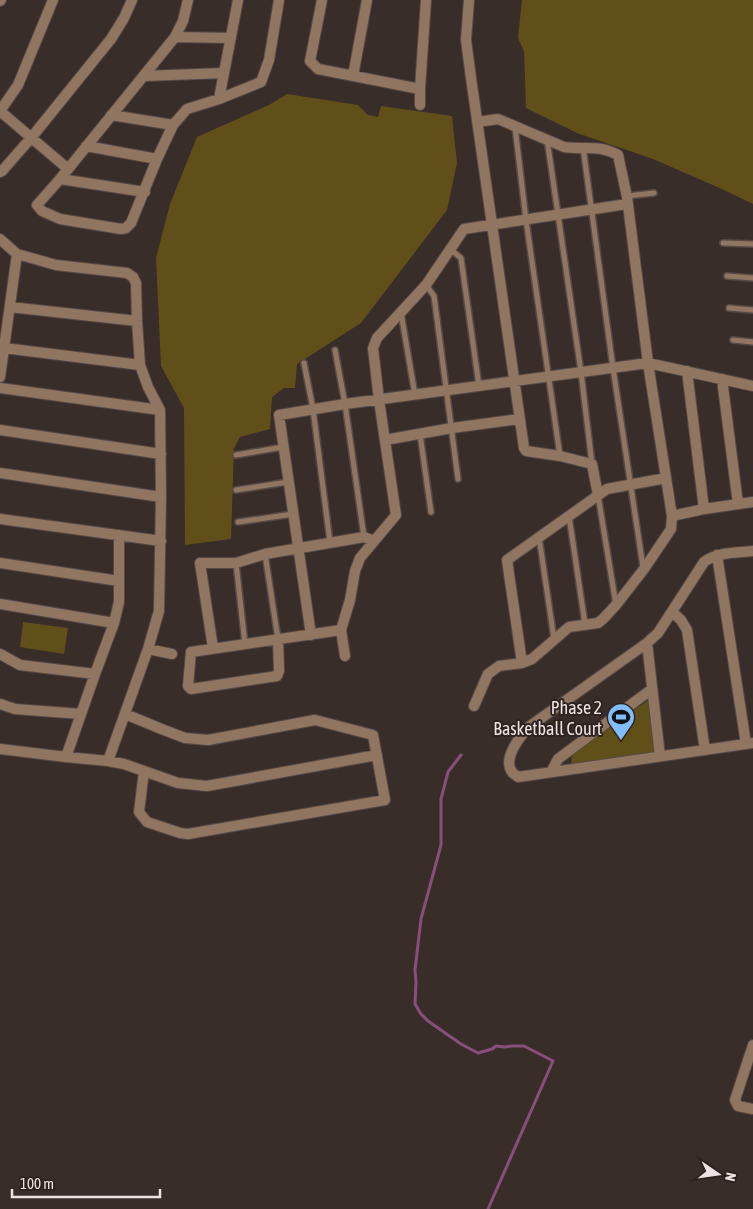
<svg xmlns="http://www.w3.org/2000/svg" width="753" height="1209" viewBox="0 0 753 1209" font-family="'Asap Condensed',sans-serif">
<rect width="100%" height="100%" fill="#392d2a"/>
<path fill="#614f19" d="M 522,0 L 753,0 L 753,204 L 722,189 L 653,159 L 577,133 L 526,108 L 524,51 L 518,38 Z
M 287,94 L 358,105 L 368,115 L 378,117 L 381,106 L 452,116 L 457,163 L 447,210 L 361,323 L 297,364 L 295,388 L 284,388 L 272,397 L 270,429 L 240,437 L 234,448 L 231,539 L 185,545 L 184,408 L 161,366 L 156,258 L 170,204 L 197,137 L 269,105 Z
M 23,622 L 68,628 L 64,654 L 20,647 Z
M 649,700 L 656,752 L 571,766 L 572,755 L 603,730 Z"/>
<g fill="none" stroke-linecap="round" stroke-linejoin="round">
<path stroke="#894e7c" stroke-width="3" d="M 459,758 L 461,755 L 448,772 L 441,799 L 441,845 L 421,919 L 415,970 L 416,982 L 415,1004 L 421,1014 L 428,1021 L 461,1044 L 478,1053 L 492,1049 L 496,1046 L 505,1047 L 512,1046 L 524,1046 L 553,1061 L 488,1209"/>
<g stroke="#564a47" stroke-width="8">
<path id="service" d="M 515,127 L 526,220 L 560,456
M 547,139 L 581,372 L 592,464
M 583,147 L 613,368 L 643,567
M 627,196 L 654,193
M 723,243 L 753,244
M 450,249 L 461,258 L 479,386
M 727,276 L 753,278
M 426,285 L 434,296 L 458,479
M 729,308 L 753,310
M 401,313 L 415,395
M 733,340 L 753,342
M 335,350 L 345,404 L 364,537
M 304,363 L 313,409 L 330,542
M 420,434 L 431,512
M 236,455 L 283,447
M 236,490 L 288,482
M 598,495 L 616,605
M 569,516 L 585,624
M 238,522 L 293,514
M 539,537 L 554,639
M 265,554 L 278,639
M 236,563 L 245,644"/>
</g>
<g stroke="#564a47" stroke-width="12">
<path id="minor" d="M 188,0 L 183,21 L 175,37 L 60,179 L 37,205 L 42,211 L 60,219 L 121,229 L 126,228 L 131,223 L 157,159 L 173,125 L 187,109 L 219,99 L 261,82 L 269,60 L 279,0
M 322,0 L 310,61 L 318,69 L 420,89
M 469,0 L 466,40 L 471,78 L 524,448 L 526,451 L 560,456 L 592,464 L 598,495
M 0,1 L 1,0
M 175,37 L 231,38
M 144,76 L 224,73
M 353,76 L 367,0
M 219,99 L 238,0
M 420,105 L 420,89 L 426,0
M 0,111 L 18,85 L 53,0
M 0,111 L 68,169
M 111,115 L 173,125
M 86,146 L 157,159
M 0,172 L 2,171 L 31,138 L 111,39 L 124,18 L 132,0
M 60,179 L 145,192
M 0,239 L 17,254 L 56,265 L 127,273 L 133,277 L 136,283 L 137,321 L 140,365 L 148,387 L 160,410 L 161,497 L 159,611 L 148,649 L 108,761
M 10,307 L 137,321
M 4,348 L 140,365
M 687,371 L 704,509 L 753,502
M 0,377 L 17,254
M 722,379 L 738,504
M 0,388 L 160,410
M 0,430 L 161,454
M 385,440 L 452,428 L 519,419
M 0,473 L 161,497
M 672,516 L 704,509
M 0,519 L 161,541
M 753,551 C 737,553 717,552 704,562 L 658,633 L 647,643 L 530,726 C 521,735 502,758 512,772 C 513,774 516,775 518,777 L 753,743
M 717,555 L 746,744
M 0,563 L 119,581
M 0,604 L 114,623
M 672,612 L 681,620 L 687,630 L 705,750
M 311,635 L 279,415 L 345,404 L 648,363 L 753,386
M 278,639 L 279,671 L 277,676 L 191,689 L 188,686 L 191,652 L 341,630
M 647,643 L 660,756
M 213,648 L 200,563 L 236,563 L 265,554 L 364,537 L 374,541
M 148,649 L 172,654
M 0,654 L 20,665 L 95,674
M 345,656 L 341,630 L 350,600 L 355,571 L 360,558 L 396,515 L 379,400 L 373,348 L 377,338 L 426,285 L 464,229 L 627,204
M 522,663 L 507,560 L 607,489 L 666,478
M 0,704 L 15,709 L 81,714
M 474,706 L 488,674 L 499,666 L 522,663 L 532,659 L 569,627 L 598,623 L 603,619 L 616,605 L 644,569 L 671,529 L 672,516 L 648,363 L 627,197 L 618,155 C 598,144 585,150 564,147 L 498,119 L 477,122
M 125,714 L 164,730 L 185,738 L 208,740 L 315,720 L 373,735 L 385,800 L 188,834 L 180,833 L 147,822 L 139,812 L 144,771
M 0,749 L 66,757 L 108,761 L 124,764 L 178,783 L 207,786 L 377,755
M 66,757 L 95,674 L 114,623 L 119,602 L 119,535
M 551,772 L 558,759 L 652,689
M 753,1045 L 735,1100 L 738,1106 L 753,1109"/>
</g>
<use href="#service" stroke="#907661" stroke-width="5"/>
<use href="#minor" stroke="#907661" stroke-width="10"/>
</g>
<defs>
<g id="stadium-pin" transform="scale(1.4375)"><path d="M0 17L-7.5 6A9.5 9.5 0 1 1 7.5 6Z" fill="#80bdfa" stroke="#2f2320"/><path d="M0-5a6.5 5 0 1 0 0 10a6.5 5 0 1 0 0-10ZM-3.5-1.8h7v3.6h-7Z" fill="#111"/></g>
</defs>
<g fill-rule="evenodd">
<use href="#stadium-pin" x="621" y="717"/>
</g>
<g text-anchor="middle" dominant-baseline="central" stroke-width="4" stroke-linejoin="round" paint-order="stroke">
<g font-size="18" fill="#ece3e2" stroke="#2f2320" text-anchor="end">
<text x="602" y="707">Phase 2<tspan x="602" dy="21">Basketball Court</tspan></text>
</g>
</g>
<g transform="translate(718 1174) rotate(103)" stroke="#2f2320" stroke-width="4" paint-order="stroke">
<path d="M0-4L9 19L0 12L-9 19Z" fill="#ece3e2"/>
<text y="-8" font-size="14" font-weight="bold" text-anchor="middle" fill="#ece3e2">N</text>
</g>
<path d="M12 1189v8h148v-8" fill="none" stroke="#ece3e2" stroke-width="2.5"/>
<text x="20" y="1189" font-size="15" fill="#ece3e2" stroke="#2f2320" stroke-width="4" paint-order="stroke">100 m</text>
</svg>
